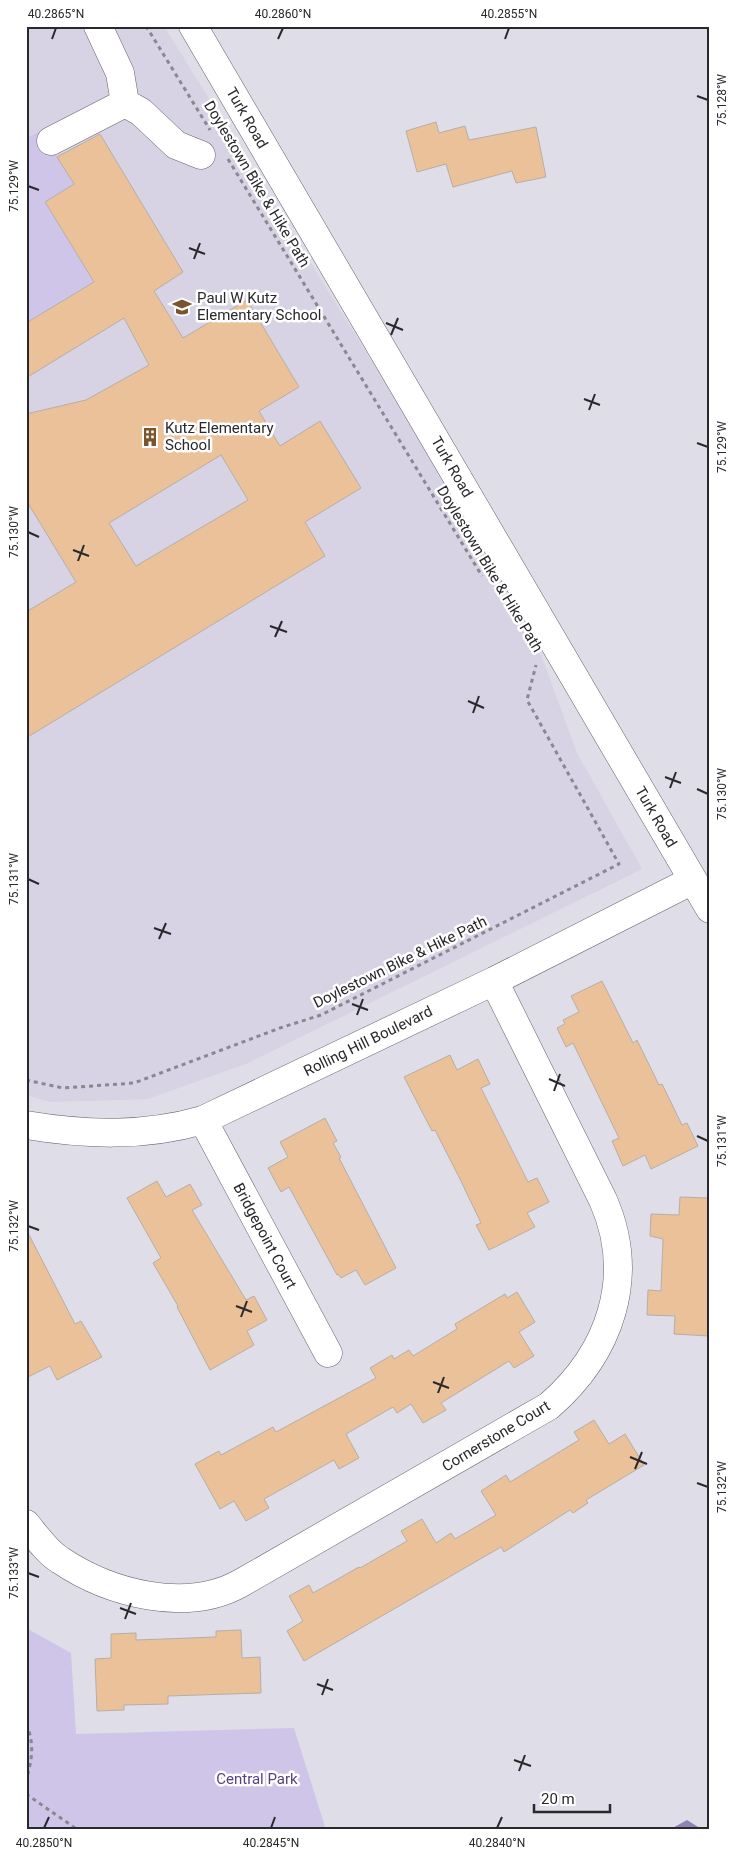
<svg xmlns="http://www.w3.org/2000/svg" width="736" height="1856" viewBox="0 0 736 1856" font-family="Roboto,sans-serif">
<rect width="100%" height="100%" fill="#dfdde7"/>
<path fill="#d7d2e4" d="M 26,26 L 164,26 L 513,589 L 538,647 L 577,753 L 642,869 L 248,1063 L 148,1099 L 50,1102 L 26,1095 Z"/>
<path fill="#cfc5e9" d="M 45,128 L 57,157 L 74,184 L 45,202 L 94,282 L 26,323 L 26,139 Z
M 26,1628 L 71,1653 L 76,1734 L 294,1728 L 326,1830 L 26,1830 Z"/>
<path fill="#9183b3" d="M 687,1820 L 703,1830 L 669,1830 Z"/>
<path fill="#eac198" stroke="#b6aea7" fill-rule="evenodd" d="M 436,122 L 439,133 L 465,126 L 469,140 L 536,127 L 546,177 L 516,183 L 512,171 L 453,187 L 446,164 L 417,172 L 406,131 Z
M 100,134 L 183,272 L 154,291 L 183,338 L 247,300 L 299,387 L 259,411 L 269,428 L 280,446 L 320,421 L 361,488 L 305,522 L 325,556 L 26,738 L 26,612 L 76,582 L 26,500 L 26,414 L 86,400 L 149,365 L 124,318 L 26,378 L 26,323 L 94,282 L 45,202 L 74,184 L 57,157 ZM 221,455 L 248,500 L 136,566 L 109,523 Z
M 602,981 L 633,1043 L 637,1040 L 659,1085 L 662,1084 L 682,1125 L 687,1123 L 698,1146 L 651,1169 L 645,1155 L 623,1166 L 612,1141 L 619,1138 L 573,1043 L 566,1047 L 557,1028 L 565,1024 L 563,1020 L 579,1012 L 571,996 Z
M 450,1055 L 457,1070 L 478,1059 L 490,1084 L 481,1088 L 528,1182 L 537,1178 L 549,1202 L 527,1213 L 535,1227 L 489,1250 L 476,1225 L 481,1223 L 459,1177 L 435,1130 L 432,1131 L 404,1077 Z
M 325,1118 L 337,1141 L 333,1143 L 341,1157 L 339,1158 L 396,1268 L 365,1285 L 356,1270 L 341,1278 L 338,1274 L 337,1275 L 289,1187 L 281,1192 L 268,1168 L 288,1157 L 280,1142 Z
M 157,1181 L 166,1197 L 190,1184 L 202,1205 L 192,1210 L 246,1300 L 254,1296 L 267,1320 L 247,1331 L 254,1345 L 210,1370 L 177,1307 L 178,1306 L 153,1263 L 161,1258 L 127,1198 Z
M 680,1197 L 710,1198 L 709,1336 L 674,1334 L 675,1316 L 647,1315 L 648,1290 L 661,1291 L 663,1239 L 650,1236 L 651,1214 L 679,1215 Z
M 26,1229 L 75,1324 L 81,1321 L 102,1357 L 57,1380 L 50,1366 L 26,1378 Z
M 517,1292 L 535,1322 L 519,1332 L 534,1356 L 514,1368 L 509,1361 L 441,1403 L 446,1410 L 423,1423 L 411,1404 L 397,1413 L 393,1407 L 346,1434 L 359,1458 L 339,1469 L 334,1460 L 264,1499 L 269,1508 L 246,1521 L 234,1501 L 220,1509 L 195,1464 L 219,1451 L 221,1455 L 273,1427 L 276,1432 L 376,1378 L 370,1368 L 392,1355 L 394,1359 L 409,1350 L 413,1356 L 457,1329 L 455,1324 L 505,1294 L 507,1298 Z
M 594,1420 L 609,1444 L 625,1434 L 644,1465 L 586,1500 L 588,1503 L 573,1513 L 570,1510 L 504,1552 L 501,1547 L 304,1661 L 287,1631 L 303,1621 L 289,1596 L 309,1585 L 313,1593 L 359,1567 L 360,1568 L 407,1541 L 401,1531 L 422,1519 L 436,1543 L 451,1533 L 455,1539 L 496,1515 L 481,1491 L 506,1475 L 510,1482 L 579,1440 L 574,1432 Z
M 241,1630 L 242,1658 L 260,1657 L 261,1693 L 168,1696 L 168,1704 L 124,1705 L 124,1710 L 97,1711 L 95,1659 L 111,1658 L 111,1634 L 136,1633 L 136,1640 L 216,1637 L 216,1631 Z"/>
<g fill="none" stroke-linecap="round" stroke-linejoin="round">
<g stroke="#67656e" stroke-width="29">
<path id="minor" d="M 98,26 L 120,73 L 125,103
M 193,26 L 710,909
M 51,141 L 125,103 L 141,112 L 176,145 L 201,155
M 203,1120 L 328,1353
M 26,1125 C 86,1135 144,1137 203,1120 L 494,981 L 693,880
M 26,1524 C 36,1536 47,1552 60,1560 C 109,1593 186,1614 241,1583 L 549,1406 C 610,1353 637,1277 603,1200 L 494,981"/>
</g>
<path stroke="#89878f" stroke-width="3" stroke-dasharray="4 4" stroke-linecap="butt" d="M 146,26 L 210,130
M 228,159 L 482,576
M 26,1080 L 63,1088 L 134,1083 L 280,1028 L 321,1015 L 619,864 L 527,700 L 536,665
M 26,1724 C 35,1743 32,1761 26,1780
M 26,1794 L 78,1830"/>
<use href="#minor" stroke="#fff" stroke-width="28"/>
</g>
<path fill="none" stroke="#29282c" stroke-width="2" d="M 52,39 L 56,28M 278,39 L 283,28M 505,39 L 509,28M 697,96 L 708,100M 28,186 L 39,190M 189,248 L 205,254M 194,259 L 200,243M 386,323 L 403,330M 391,335 L 398,318M 584,399 L 600,405M 589,410 L 595,394M 697,443 L 708,447M 28,532 L 39,537M 73,550 L 89,556M 78,561 L 84,545M 270,626 L 287,632M 275,637 L 282,621M 468,701 L 484,708M 473,713 L 479,696M 665,777 L 681,783M 670,788 L 676,772M 697,789 L 708,794M 28,879 L 39,884M 154,928 L 171,934M 159,939 L 166,923M 352,1004 L 368,1010M 357,1015 L 363,999M 549,1079 L 565,1086M 554,1091 L 560,1074M 697,1136 L 708,1141M 28,1226 L 39,1230M 236,1306 L 252,1312M 241,1317 L 247,1301M 433,1382 L 449,1388M 438,1393 L 444,1377M 630,1457 L 647,1464M 635,1469 L 642,1452M 697,1483 L 708,1487M 28,1573 L 39,1577M 120,1608 L 136,1614M 125,1619 L 131,1603M 317,1684 L 333,1690M 322,1695 L 328,1679M 514,1760 L 531,1766M 519,1771 L 525,1755M 44,1828 L 49,1817M 271,1828 L 275,1817M 497,1828 L 502,1817"/>
<defs>
<g id="school-bare" transform="scale(1.5)"><path d="M0-5L7-2L0 1L-7-2ZM-4 1L0 2.5L4 1V4Q0 6-4 4Z" fill="#79552e" stroke="#fff" stroke-width="2.5" paint-order="stroke"/></g>
<g id="building-bare" transform="scale(1.5)"><path d="M-4-6H4V6H1V3H-1V6H-4ZM-2.5-4.3h1.7v1.8h-1.7ZM.8-4.3h1.7v1.8H.8ZM-2.5-1h1.7V.8h-1.7ZM.8-1h1.7V.8H.8Z" fill="#79552e" stroke="#fff" stroke-width="2.5" paint-order="stroke"/></g>
</defs>
<g fill-rule="evenodd">
<use href="#school-bare" x="182" y="307"/>
<use href="#building-bare" x="150" y="437"/>
</g>
<g text-anchor="middle" dominant-baseline="central" stroke-width="5" stroke-linejoin="round" paint-order="stroke">
<g font-size="15" fill="#29282c" stroke="#fff">
<text transform="translate(247 118) rotate(60)">Turk Road</text>
<text transform="translate(257 184) rotate(59)">Doylestown Bike &amp; Hike Path</text>
<text transform="translate(452 467) rotate(60)">Turk Road</text>
<text transform="translate(490 569) rotate(59)">Doylestown Bike &amp; Hike Path</text>
<text transform="translate(656 817) rotate(60)">Turk Road</text>
<text transform="translate(400 962) rotate(-26)">Doylestown Bike &amp; Hike Path</text>
<text transform="translate(368 1041) rotate(-26)">Rolling Hill Boulevard</text>
<text transform="translate(265 1236) rotate(62)">Bridgepoint Court</text>
<text transform="translate(496 1436) rotate(-31)">Cornerstone Court</text>
</g>
<g font-size="15" fill="#29282c" stroke="#fff" text-anchor="start">
<text x="197" y="298">Paul W Kutz<tspan x="197" dy="17">Elementary School</tspan></text>
<text x="165" y="428">Kutz Elementary<tspan x="165" dy="17">School</tspan></text>
</g>
<g font-size="15" fill="#564280" stroke="#fff">
<text x="257" y="1779">Central Park</text>
</g>
</g>
<rect width="736" height="1856" fill="none" stroke="#ffffff" stroke-width="55"/>
<path d="M534 1804v8h76v-8" fill="none" stroke="#29282c" stroke-width="2.5"/>
<text x="541" y="1804" font-size="15" fill="#29282c" stroke="#ffffff" stroke-width="4" paint-order="stroke">20 m</text>
<rect x="28" y="28" width="680" height="1800" fill="none" stroke="#29282c" stroke-width="2"/>
<g font-size="12" text-anchor="middle" fill="#29282c">
<text x="56" y="18">40.2865°N</text>
<text x="283" y="18">40.2860°N</text>
<text x="509" y="18">40.2855°N</text>
<text transform="translate(722 100) rotate(-90)" y="4">75.128°W</text>
<text transform="translate(14 186) rotate(-90)" y="4">75.129°W</text>
<text transform="translate(722 447) rotate(-90)" y="4">75.129°W</text>
<text transform="translate(14 532) rotate(-90)" y="4">75.130°W</text>
<text transform="translate(722 794) rotate(-90)" y="4">75.130°W</text>
<text transform="translate(14 879) rotate(-90)" y="4">75.131°W</text>
<text transform="translate(722 1141) rotate(-90)" y="4">75.131°W</text>
<text transform="translate(14 1226) rotate(-90)" y="4">75.132°W</text>
<text transform="translate(722 1487) rotate(-90)" y="4">75.132°W</text>
<text transform="translate(14 1573) rotate(-90)" y="4">75.133°W</text>
<text x="44" y="1847">40.2850°N</text>
<text x="271" y="1847">40.2845°N</text>
<text x="497" y="1847">40.2840°N</text>
</g>
</svg>
